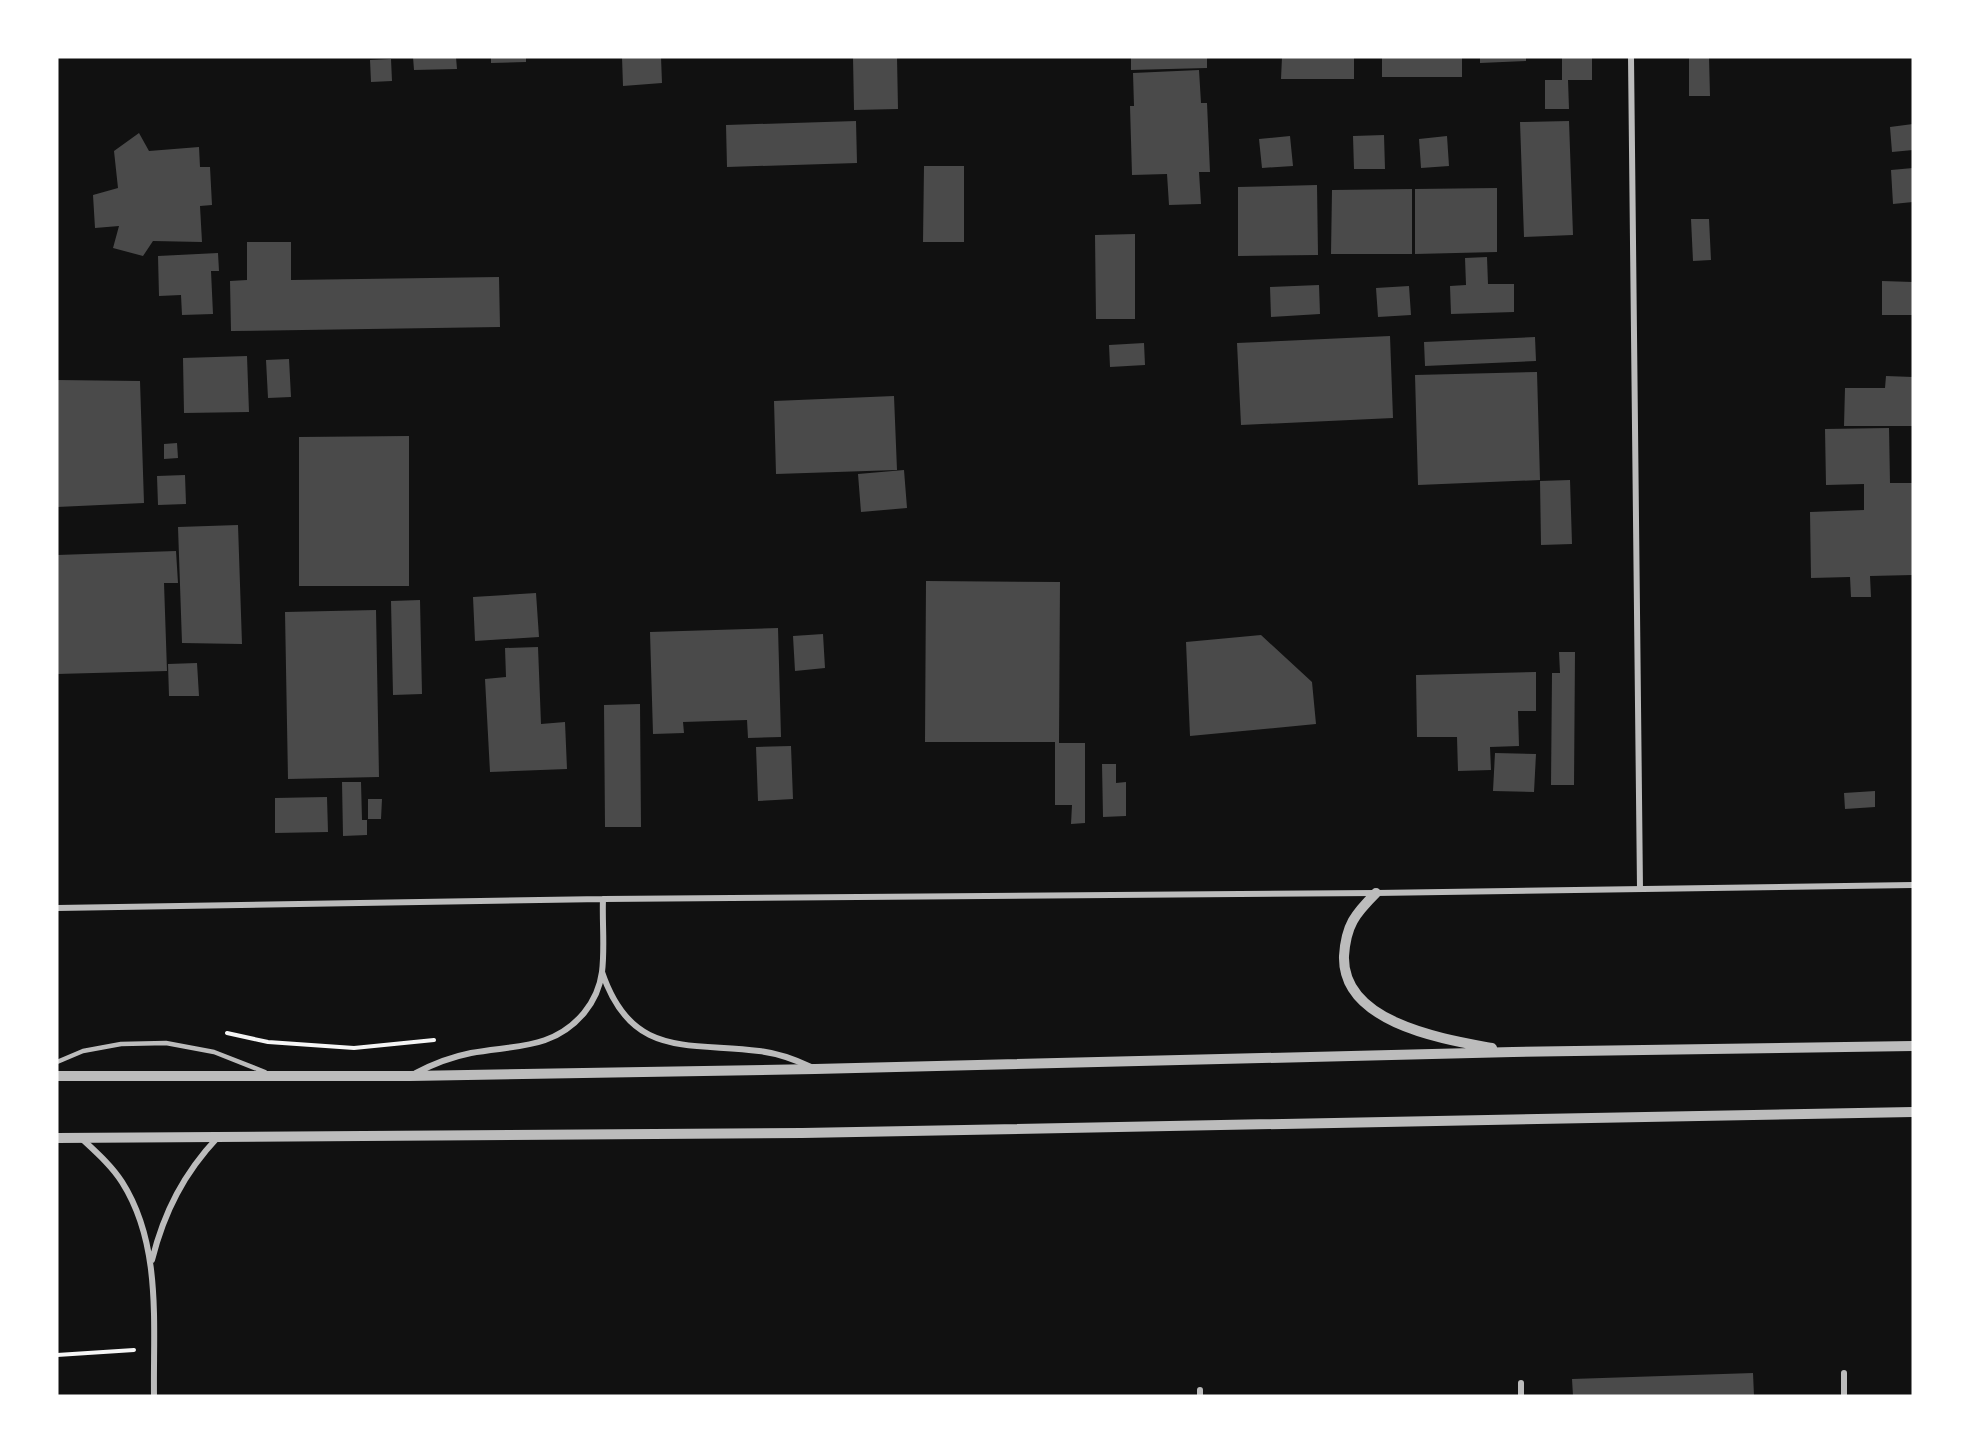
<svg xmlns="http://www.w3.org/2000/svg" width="1970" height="1453" viewBox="0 0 1970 1453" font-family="'PT Sans',sans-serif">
<rect width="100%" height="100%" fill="#111"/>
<path fill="#4a4a4a" d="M 413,57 L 456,57 L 457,69 L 414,70 Z
M 491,57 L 526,57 L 526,62 L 491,63 Z
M 622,57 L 661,57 L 662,83 L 623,86 Z
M 853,57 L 897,57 L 898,109 L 854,110 Z
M 1131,57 L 1207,57 L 1207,68 L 1131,70 Z
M 1282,57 L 1354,57 L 1354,79 L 1281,79 Z
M 1382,57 L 1462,57 L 1462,77 L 1382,77 Z
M 1480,57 L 1526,57 L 1526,61 L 1480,63 Z
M 1562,57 L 1592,57 L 1592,80 L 1568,80 L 1569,109 L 1545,109 L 1545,80 L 1562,80 Z
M 1689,57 L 1709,57 L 1710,96 L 1689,96 Z
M 391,59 L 392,81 L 371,82 L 370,60 Z
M 1199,70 L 1201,103 L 1207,103 L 1210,172 L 1199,172 L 1201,204 L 1169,205 L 1167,174 L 1132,175 L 1130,106 L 1134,106 L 1133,73 Z
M 856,121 L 857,163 L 727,167 L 726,125 Z
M 1569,121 L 1573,235 L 1524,237 L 1520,122 Z
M 1913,124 L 1913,150 L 1892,152 L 1890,127 Z
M 139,133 L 149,151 L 199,147 L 200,167 L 210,167 L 212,205 L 200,206 L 202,242 L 153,241 L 143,256 L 113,248 L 119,226 L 95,228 L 93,195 L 118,188 L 114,151 Z
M 1384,135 L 1385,169 L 1354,169 L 1353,136 Z
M 1290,136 L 1293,166 L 1262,168 L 1259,139 Z
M 1447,136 L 1449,166 L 1421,168 L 1419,139 Z
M 924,166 L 964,166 L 964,242 L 923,242 Z
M 1913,168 L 1913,202 L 1893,204 L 1891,170 Z
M 1317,185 L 1318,255 L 1238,256 L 1238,187 Z
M 1497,188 L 1497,252 L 1415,254 L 1415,189 Z
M 1412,189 L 1412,254 L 1331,254 L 1332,190 Z
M 1691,219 L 1709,219 L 1711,260 L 1693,261 Z
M 1135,234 L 1135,319 L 1096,319 L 1095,235 Z
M 247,242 L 291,242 L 291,280 L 499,277 L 500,327 L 231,331 L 230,281 L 247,280 Z
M 218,253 L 219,271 L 211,271 L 213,314 L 182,315 L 181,295 L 159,296 L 158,256 Z
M 1487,257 L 1488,284 L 1514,284 L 1514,312 L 1451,314 L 1450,286 L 1466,285 L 1465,258 Z
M 1882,281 L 1913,282 L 1913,315 L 1882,315 Z
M 1319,285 L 1320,314 L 1271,317 L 1270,287 Z
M 1409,286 L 1411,315 L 1378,317 L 1376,288 Z
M 1390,336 L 1393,418 L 1241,425 L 1237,343 Z
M 1535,337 L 1536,361 L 1425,366 L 1424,342 Z
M 1144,343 L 1145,365 L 1110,367 L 1109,345 Z
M 247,356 L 249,412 L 184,413 L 183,358 Z
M 289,359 L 291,397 L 268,398 L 266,360 Z
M 1537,372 L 1540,480 L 1418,485 L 1415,375 Z
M 1886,376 L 1913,377 L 1913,426 L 1844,426 L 1845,388 L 1885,388 Z
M 57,380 L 140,381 L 144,503 L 57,507 Z
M 894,396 L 897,470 L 776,474 L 774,401 Z
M 1889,428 L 1890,483 L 1913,483 L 1913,575 L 1870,576 L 1871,597 L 1851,597 L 1850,577 L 1811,578 L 1810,512 L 1864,510 L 1864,484 L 1826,485 L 1825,429 Z
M 409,436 L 409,586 L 299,586 L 299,437 Z
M 177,443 L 178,458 L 164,459 L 164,444 Z
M 904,470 L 907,508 L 861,512 L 858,474 Z
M 185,475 L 186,504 L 158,505 L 157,476 Z
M 1570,480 L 1572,544 L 1541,545 L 1540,481 Z
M 238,525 L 242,644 L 182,643 L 178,527 Z
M 176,551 L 178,583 L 164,583 L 167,671 L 57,674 L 57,555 Z
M 926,581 L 1060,582 L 1059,743 L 1085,743 L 1085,823 L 1071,824 L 1072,805 L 1055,805 L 1055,742 L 925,742 Z
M 536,593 L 539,637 L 475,641 L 473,597 Z
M 420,600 L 422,694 L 393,695 L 391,601 Z
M 376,610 L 379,777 L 288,779 L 285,612 Z
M 778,628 L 781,737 L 748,738 L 747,720 L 683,722 L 684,733 L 653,734 L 650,632 Z
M 823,634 L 825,668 L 795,671 L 793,636 Z
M 1261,635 L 1312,682 L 1316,724 L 1190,736 L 1186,642 Z
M 538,647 L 541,724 L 565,722 L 567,769 L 490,772 L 485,679 L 506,677 L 505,648 Z
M 1559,652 L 1575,652 L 1574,785 L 1551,785 L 1552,673 L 1560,673 Z
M 197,663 L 199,696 L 169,696 L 168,664 Z
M 1536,672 L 1536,711 L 1518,711 L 1519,746 L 1490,747 L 1491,770 L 1458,771 L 1457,737 L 1417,737 L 1416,675 Z
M 640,704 L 641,827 L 605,827 L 604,705 Z
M 791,746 L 793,799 L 758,801 L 756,747 Z
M 1495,753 L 1536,754 L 1534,792 L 1493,791 Z
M 1102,764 L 1116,764 L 1116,783 L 1126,782 L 1126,816 L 1103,817 Z
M 342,782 L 361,782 L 362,820 L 367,820 L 367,835 L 343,836 Z
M 1875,791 L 1875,807 L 1845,809 L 1844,793 Z
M 327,797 L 328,832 L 275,833 L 275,798 Z
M 368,799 L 382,799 L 381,819 L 368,819 Z
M 1753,1373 L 1754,1396 L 1573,1396 L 1572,1379 Z"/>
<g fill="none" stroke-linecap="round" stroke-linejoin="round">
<path stroke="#f5f5f5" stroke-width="4" d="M 227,1033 L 268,1042 L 354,1048 L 434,1040
M 57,1355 L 134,1350"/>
<path stroke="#bcbcbc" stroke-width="4.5" d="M 57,1062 L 83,1051 L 121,1044 L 166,1043 L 214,1052 L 265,1072"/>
<path stroke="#bcbcbc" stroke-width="6" d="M 1631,57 L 1640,889
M 57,908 L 603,899 L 1376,893 L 1913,885
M 602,972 C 631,1058 685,1042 759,1051 C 777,1053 794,1059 811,1067
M 416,1073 C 433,1064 451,1057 471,1053 C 514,1045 553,1050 584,1013 C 593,1002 600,987 602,972 C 605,948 602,922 603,899
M 81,1138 C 96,1152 111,1165 122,1182 C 162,1245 153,1324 154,1396
M 152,1260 C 164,1212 184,1173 218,1137
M 1844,1373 L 1844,1396
M 1521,1383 L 1521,1396
M 1200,1390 L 1200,1396"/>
<path stroke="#bcbcbc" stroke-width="10" d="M 1376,893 C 1355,914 1346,925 1344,956 C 1342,1023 1443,1039 1492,1048
M 57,1076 L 410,1076 L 815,1069 L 1513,1052 L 1913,1046
M 57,1138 L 802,1133 L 1913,1112"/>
</g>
<rect width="1970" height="1453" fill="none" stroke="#ffffff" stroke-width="117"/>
</svg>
